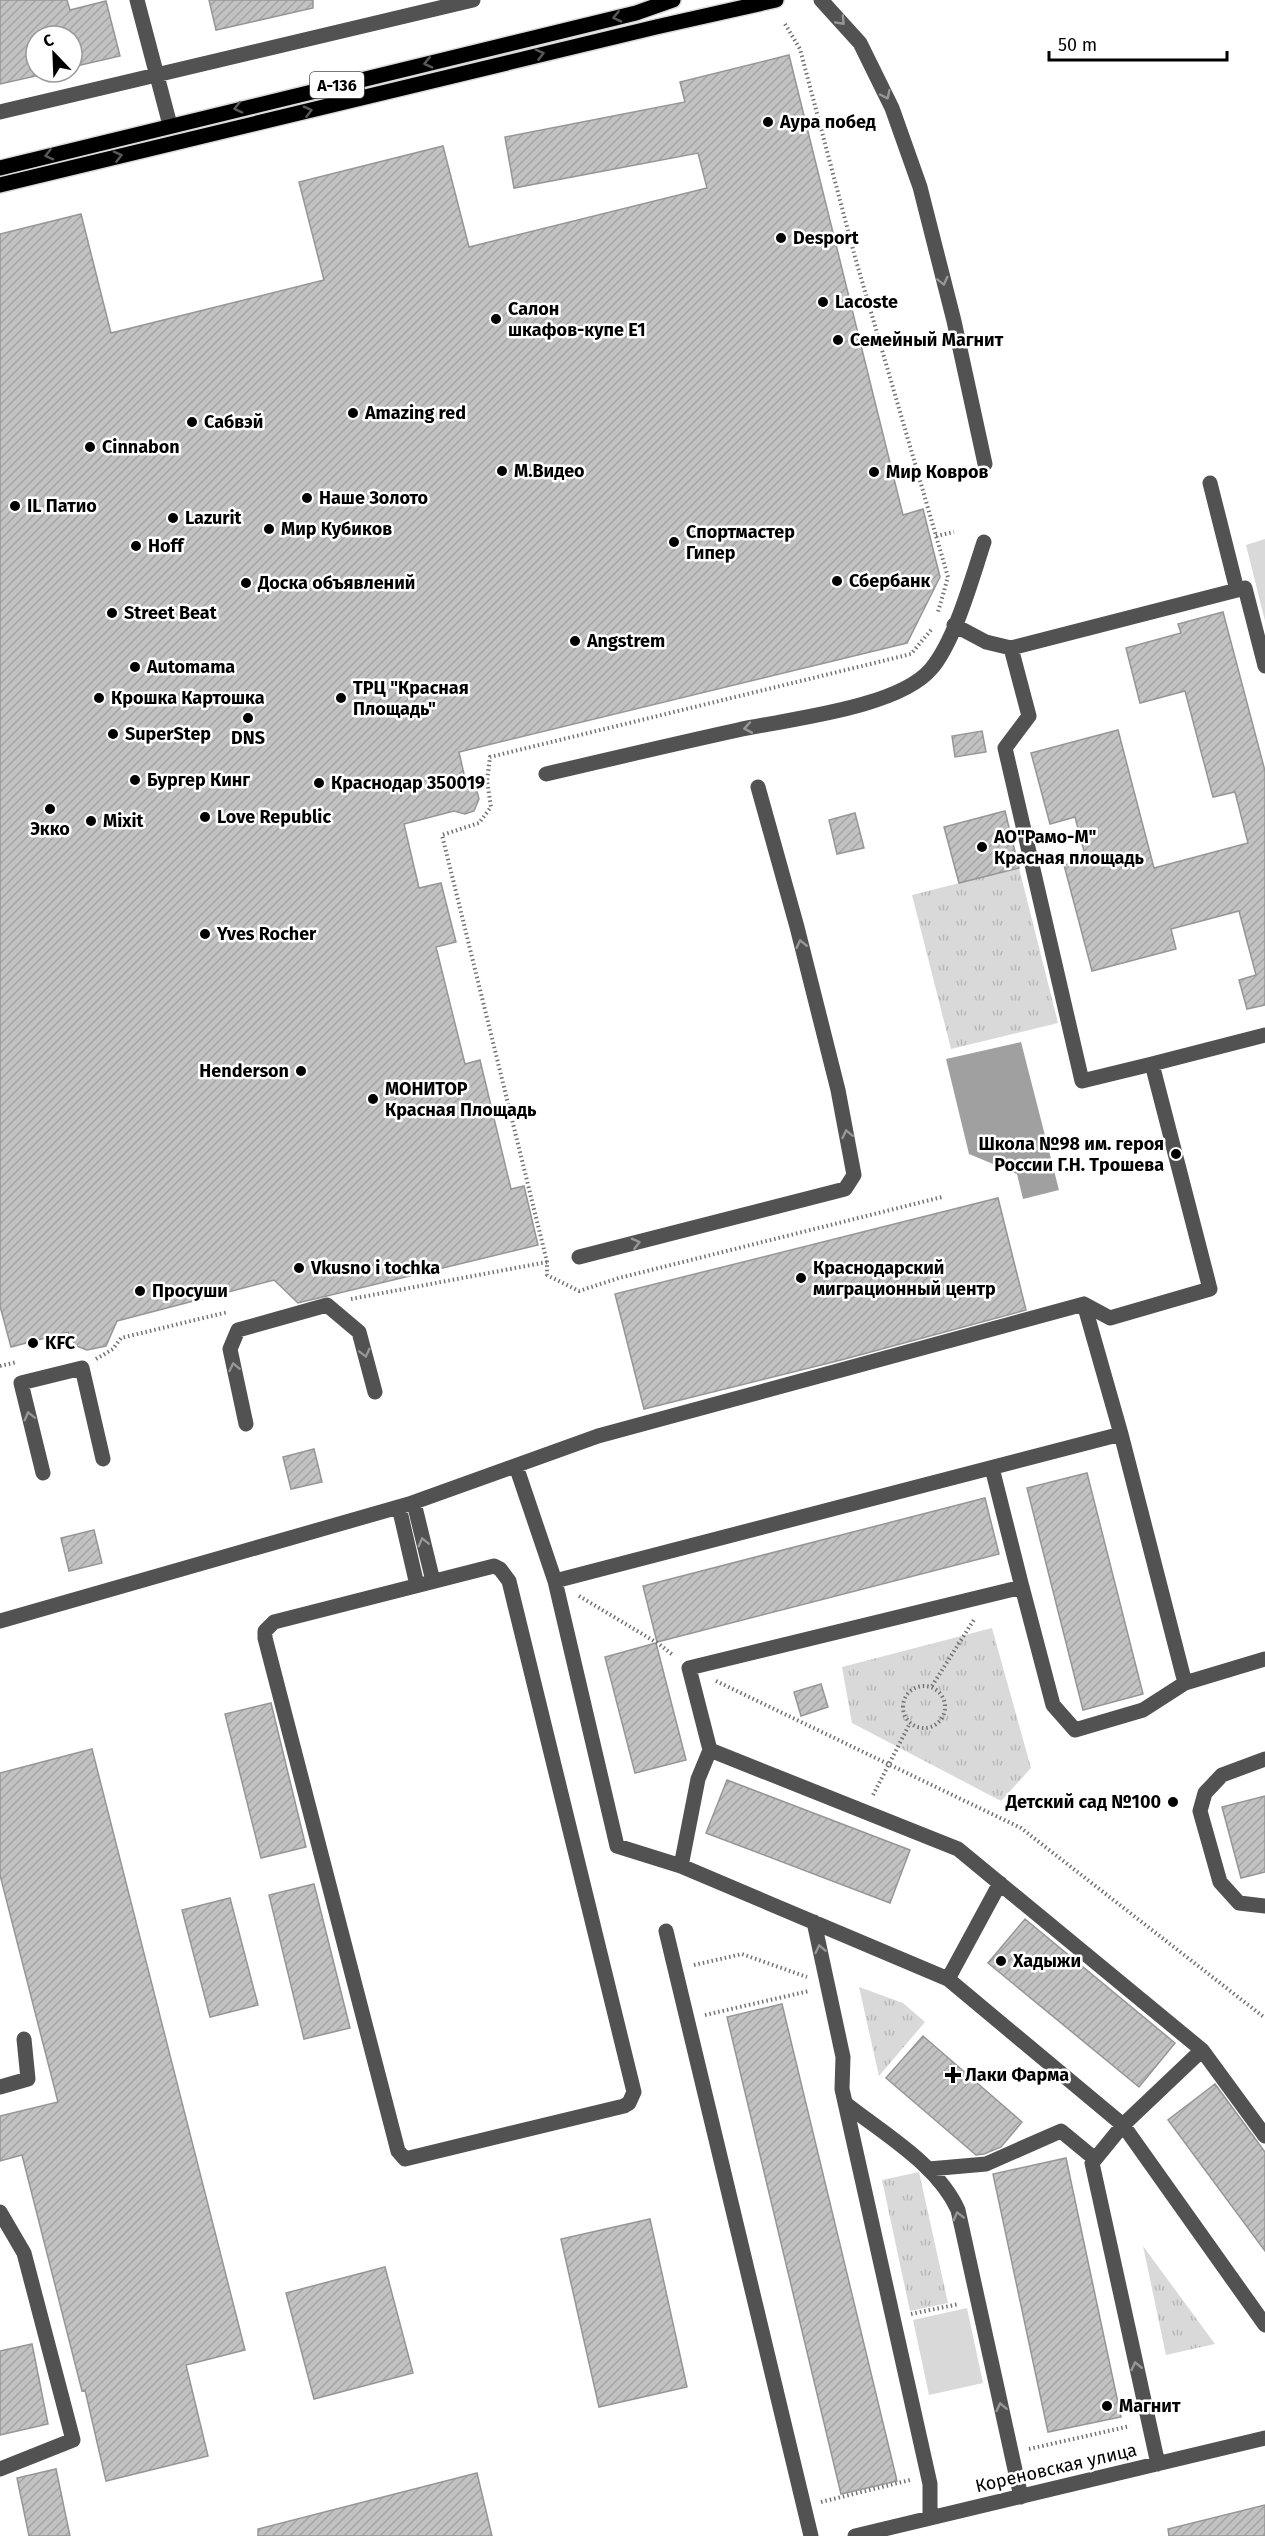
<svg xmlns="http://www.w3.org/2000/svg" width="1265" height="2536" viewBox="0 0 1265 2536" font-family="'Fira Sans',sans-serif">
<defs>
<pattern id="park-tufts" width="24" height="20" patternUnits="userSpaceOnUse" patternTransform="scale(1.5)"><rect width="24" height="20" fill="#d9d9d9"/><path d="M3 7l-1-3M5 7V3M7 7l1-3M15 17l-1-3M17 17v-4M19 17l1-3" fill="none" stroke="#b8b8b8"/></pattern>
<pattern id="building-hatch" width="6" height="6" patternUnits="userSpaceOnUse" patternTransform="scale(1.5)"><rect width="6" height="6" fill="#c2c2c2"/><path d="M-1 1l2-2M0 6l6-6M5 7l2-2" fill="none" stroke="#a5a5a5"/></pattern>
</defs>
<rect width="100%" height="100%" fill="#fff"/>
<path fill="url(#park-tufts)" d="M 1019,868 L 1058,1023 L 951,1049 L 912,895 Z
M 992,1628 L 1031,1768 L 1001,1801 L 852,1723 L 842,1667 Z
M 859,1987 L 903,2003 L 925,2022 L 879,2076 Z
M 919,2172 L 948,2303 L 910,2311 L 882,2180 Z
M 1143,2246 L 1215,2344 L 1166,2355 Z"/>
<path fill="#d9d9d9" d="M 1265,539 L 1265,621 L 1246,545 Z
M 967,2308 L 983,2383 L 929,2395 L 913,2320 Z"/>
<path fill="#a0a0a0" d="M 1021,1042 L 1059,1190 L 1023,1199 L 1017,1174 L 969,1154 L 946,1059 Z"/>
<path fill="url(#building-hatch)" stroke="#969696" stroke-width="1.5" d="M 0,0 L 67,0 L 70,10 L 106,1 L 120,56 L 72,67 L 72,36 L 36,36 L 36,76 L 0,84 Z
M 209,0 L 313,0 L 313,8 L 216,30 Z
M 789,55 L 903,515 L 923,509 L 940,577 L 907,643 L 459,752 L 466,783 L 476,788 L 479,799 L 474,811 L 465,814 L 454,811 L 404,824 L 419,888 L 441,883 L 456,942 L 436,947 L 465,1064 L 480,1060 L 511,1189 L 524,1186 L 538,1245 L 298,1303 L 274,1280 L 117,1321 L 106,1346 L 87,1350 L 76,1346 L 68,1332 L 11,1347 L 0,1306 L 0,234 L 81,214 L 111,333 L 324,280 L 299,182 L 443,146 L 469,247 L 707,188 L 698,153 L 514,188 L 505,137 L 685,102 L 680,82 Z
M 1223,612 L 1265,771 L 1265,1005 L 1247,1009 L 1239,980 L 1256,975 L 1239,911 L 1171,929 L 1176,949 L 1092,971 L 1064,865 L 1086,859 L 1075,817 L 1050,824 L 1031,753 L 1118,730 L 1154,868 L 1248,843 L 1235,792 L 1213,797 L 1185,691 L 1140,703 L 1126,648 L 1181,633 L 1178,624 Z
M 982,731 L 986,752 L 955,757 L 952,736 Z
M 1005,811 L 1019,868 L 959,883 L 944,827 Z
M 855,813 L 864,848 L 837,854 L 829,820 Z
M 998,1198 L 1026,1310 L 841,1360 L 644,1409 L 615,1294 Z
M 314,1449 L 322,1482 L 291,1489 L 283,1457 Z
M 1087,1473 L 1143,1694 L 1083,1710 L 1027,1488 Z
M 985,1498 L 999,1554 L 657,1642 L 643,1586 Z
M 94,1530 L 102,1563 L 69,1571 L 61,1538 Z
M 656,1643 L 686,1760 L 635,1773 L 605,1657 Z
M 821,1684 L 828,1707 L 801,1716 L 794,1692 Z
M 271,1703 L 306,1847 L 261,1858 L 225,1714 Z
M 92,1749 L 245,2350 L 186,2365 L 208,2456 L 106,2481 L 85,2390 L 82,2391 L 22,2155 L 0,2161 L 0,2116 L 58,2102 L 0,1875 L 0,1773 Z
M 727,1780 L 910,1850 L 890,1903 L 706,1833 Z
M 1265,1796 L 1265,1872 L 1241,1878 L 1222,1807 Z
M 314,1884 L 350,2028 L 304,2039 L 269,1895 Z
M 230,1898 L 258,2005 L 210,2017 L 182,1910 Z
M 1025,1919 L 1175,2043 L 1139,2087 L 988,1963 Z
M 782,2004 L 897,2481 L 841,2494 L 727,2017 Z
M 923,2036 L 1022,2122 L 1001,2147 L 984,2154 L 976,2155 L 886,2078 Z
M 1215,2084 L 1265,2152 L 1265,2251 L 1168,2120 Z
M 1066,2158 L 1121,2417 L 1048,2432 L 993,2174 Z
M 650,2219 L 687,2387 L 599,2407 L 561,2239 Z
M 385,2267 L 413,2373 L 314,2399 L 286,2293 Z
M 32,2344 L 48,2424 L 0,2435 L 0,2351 Z
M 56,2469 L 70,2536 L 29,2536 L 17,2478 Z
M 477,2473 L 492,2536 L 258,2536 L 258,2529 Z
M 1265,2505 L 1265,2536 L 1169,2536 L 1168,2529 Z"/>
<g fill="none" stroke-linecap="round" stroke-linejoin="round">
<g stroke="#dbdbdb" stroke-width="18">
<path id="major" d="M 0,168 L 636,13 L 673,0
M 0,185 L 656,27 L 776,0"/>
</g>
<path stroke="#747474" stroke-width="4" stroke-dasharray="1.5 3" stroke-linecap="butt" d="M 785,24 L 800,49 L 855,257 L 948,577 L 938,612
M 936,536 L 954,532
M 931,630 L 911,654 L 490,757 L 487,781 L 491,807 L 479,823 L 442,835 L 547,1262 L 547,1275 L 579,1291 L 619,1278 L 942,1197
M 351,1299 L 547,1262
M 96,1359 L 113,1349 L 121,1338 L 228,1312
M 0,1366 L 17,1362
M 579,1596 L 659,1644 L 674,1656
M 716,1681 L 1021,1828 L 1265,2018
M903 1707a21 21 0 1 1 42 0a21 21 0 1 1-42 0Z
M 932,1686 L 975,1618
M 873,1795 L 910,1723
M 694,1965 L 742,1954 L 807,1977
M 705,2015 L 809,1991
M 911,2314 L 959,2304
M 1029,2449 L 1130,2426
M 821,2502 L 910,2480"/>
<path stroke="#525252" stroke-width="15" d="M 137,0 L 170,125
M 821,0 L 860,43 L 892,108 L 920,187 L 954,321 L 985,464
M 0,112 L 473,0
M 1210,483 L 1237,590
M 1011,648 L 1245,588 L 1265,666
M 546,774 C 610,759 674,744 738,730 C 788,719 898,708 931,669 C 955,641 972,578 984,542
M 1152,1064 L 1265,1035
M 579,1257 L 845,1189 L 854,1175 L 838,1090 L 797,927 L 758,787
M 1084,1304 L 1121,1434 L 1185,1683
M 246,1424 L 230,1349 L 238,1330 L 327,1305 L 359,1332 L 375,1392
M 516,1466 L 555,1581 L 617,1846 L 681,1866 L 948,1979 L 1123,2125 L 1265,2325
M 992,1468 L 1022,1587
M 43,1473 L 21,1383 L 82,1368 L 103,1459
M 414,1503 L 433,1581
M 399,1507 L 417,1585
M 494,1566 L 500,1569 L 509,1581 L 634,2092 L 629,2103 L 624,2106 L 405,2159 L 398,2151 L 265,1638 L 265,1631 L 274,1622 Z
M 555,1581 L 1121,1434
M 0,1621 L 409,1504 L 598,1436 L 1084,1304 L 1110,1318 L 1210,1289 L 1152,1064 L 1082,1081 L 1005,748 L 1029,716 L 1011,648 L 986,642 L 954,625
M 1265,1659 L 1185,1683 L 1143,1710 L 1075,1730 L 1053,1705 L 1022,1587 L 689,1668 L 710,1750 L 958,1849 L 1202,2050 L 1265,2136
M 1265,1759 L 1222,1775 L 1205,1793 L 1200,1811 L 1220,1882 L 1239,1903 L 1265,1906
M 681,1866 L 698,1779 L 710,1750
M 814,1922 L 843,2057 L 842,2089 L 930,2484 L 930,2518
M 666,1931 L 811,2536
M 948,1979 L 1000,1883
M 0,2087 L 28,2079 L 24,2039
M 846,2104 C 884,2134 938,2165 958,2210 L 1021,2497
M 929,2169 L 986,2164 L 1061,2131 L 1095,2159
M 0,2212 L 24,2253 L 73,2440 L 0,2469
M 1158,2464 L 1092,2163 L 1123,2125 L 1202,2050
M 855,2536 L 1265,2438"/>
<use href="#major" stroke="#000" stroke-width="15"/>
</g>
<defs><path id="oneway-chevron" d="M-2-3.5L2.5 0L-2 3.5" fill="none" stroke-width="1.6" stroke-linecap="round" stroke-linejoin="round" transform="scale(1.5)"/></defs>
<g stroke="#595959">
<use href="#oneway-chevron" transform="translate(617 17) rotate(167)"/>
<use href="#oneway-chevron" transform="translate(540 54) rotate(-14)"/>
<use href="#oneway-chevron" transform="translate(428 63) rotate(167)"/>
<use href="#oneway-chevron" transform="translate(238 108) rotate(167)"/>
<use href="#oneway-chevron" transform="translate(308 111) rotate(-14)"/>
<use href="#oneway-chevron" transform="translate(49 155) rotate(166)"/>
<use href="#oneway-chevron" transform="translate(118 156) rotate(-14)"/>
</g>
<g stroke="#979797">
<use href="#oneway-chevron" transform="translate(841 21) rotate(47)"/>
<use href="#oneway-chevron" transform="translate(886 95) rotate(65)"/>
<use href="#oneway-chevron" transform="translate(943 281) rotate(76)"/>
<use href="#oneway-chevron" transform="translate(748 728) rotate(170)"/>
<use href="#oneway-chevron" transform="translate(801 944) rotate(-103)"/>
<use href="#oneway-chevron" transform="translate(847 1134) rotate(-102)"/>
<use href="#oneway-chevron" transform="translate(636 1243) rotate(-14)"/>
<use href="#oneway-chevron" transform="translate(365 1353) rotate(76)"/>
<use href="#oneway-chevron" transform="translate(234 1367) rotate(-102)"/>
<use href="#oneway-chevron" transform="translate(29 1416) rotate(-104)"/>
<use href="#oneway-chevron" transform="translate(423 1542) rotate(-104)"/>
<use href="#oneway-chevron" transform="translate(820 1949) rotate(-102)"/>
<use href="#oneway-chevron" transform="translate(958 2216) rotate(-105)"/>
<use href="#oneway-chevron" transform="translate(1136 2366) rotate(-103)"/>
<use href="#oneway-chevron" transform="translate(1001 2407) rotate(-102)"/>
</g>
<g fill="#000" stroke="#fff" stroke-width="2">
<circle cx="768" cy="122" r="6"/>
<circle cx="781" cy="238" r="6"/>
<circle cx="823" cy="302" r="6"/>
<circle cx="496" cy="319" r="6"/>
<circle cx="838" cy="340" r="6"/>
<circle cx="353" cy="413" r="6"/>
<circle cx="192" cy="422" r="6"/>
<circle cx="90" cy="447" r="6"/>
<circle cx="502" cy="471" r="6"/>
<circle cx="874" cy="472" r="6"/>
<circle cx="307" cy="498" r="6"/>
<circle cx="15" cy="506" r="6"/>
<circle cx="173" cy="518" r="6"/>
<circle cx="269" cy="529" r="6"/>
<circle cx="674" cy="542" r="6"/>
<circle cx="136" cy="546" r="6"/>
<circle cx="837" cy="581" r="6"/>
<circle cx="246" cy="583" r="6"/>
<circle cx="112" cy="613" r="6"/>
<circle cx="575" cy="641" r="6"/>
<circle cx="135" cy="667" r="6"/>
<circle cx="99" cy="698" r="6"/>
<circle cx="341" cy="698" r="6"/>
<circle cx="248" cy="718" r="6"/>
<circle cx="113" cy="734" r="6"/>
<circle cx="135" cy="780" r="6"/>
<circle cx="319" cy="783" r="6"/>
<circle cx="50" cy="809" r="6"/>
<circle cx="205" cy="817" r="6"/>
<circle cx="91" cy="821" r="6"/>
<circle cx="982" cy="847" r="6"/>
<circle cx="205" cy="934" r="6"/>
<circle cx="301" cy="1071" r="6"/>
<circle cx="373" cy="1099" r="6"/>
<circle cx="1176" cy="1154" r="6"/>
<circle cx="299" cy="1268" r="6"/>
<circle cx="801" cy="1278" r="6"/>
<circle cx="140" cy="1291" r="6"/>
<circle cx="33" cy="1343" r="6"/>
<circle cx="1173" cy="1802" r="6"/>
<circle cx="1001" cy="1961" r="6"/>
<path d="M950 2066h6v6h6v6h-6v6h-6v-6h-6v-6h6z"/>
<circle cx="1107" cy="2406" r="6"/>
</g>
<g text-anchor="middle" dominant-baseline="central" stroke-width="5" stroke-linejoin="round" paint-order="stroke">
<rect fill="#fff" stroke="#4c4c4c" stroke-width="1.5" x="310" y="72" width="54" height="26" rx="4.5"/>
<g font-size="16" font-weight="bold" fill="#000">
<text x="337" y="85">А-136</text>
</g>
<g font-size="18" font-weight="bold" fill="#000" stroke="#fff" text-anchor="start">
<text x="780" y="122">Аура побед</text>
<text x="793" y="238">Desport</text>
<text x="835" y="302">Lacoste</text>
<text x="508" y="309">Салон<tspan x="508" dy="21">шкафов-купе Е1</tspan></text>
<text x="850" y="340">Семейный Магнит</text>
<text x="365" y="413">Amazing red</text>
<text x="204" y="422">Сабвэй</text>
<text x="102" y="447">Cinnabon</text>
<text x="514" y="471">М.Видео</text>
<text x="886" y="472">Мир Ковров</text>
<text x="319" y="498">Наше Золото</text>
<text x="27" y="506">IL Патио</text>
<text x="185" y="518">Lazurit</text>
<text x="281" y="529">Мир Кубиков</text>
<text x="686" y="532">Спортмастер<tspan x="686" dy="21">Гипер</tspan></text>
<text x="148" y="546">Hoff</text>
<text x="849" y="581">Сбербанк</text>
<text x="258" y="583">Доска объявлений</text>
<text x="124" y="613">Street Beat</text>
<text x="587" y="641">Angstrem</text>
<text x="147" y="667">Automama</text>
<text x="353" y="688">ТРЦ "Красная<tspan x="353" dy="21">Площадь"</tspan></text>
<text x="111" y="698">Крошка Картошка</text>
<text x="125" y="734">SuperStep</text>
<text x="248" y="738" text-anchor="middle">DNS</text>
<text x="147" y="780">Бургер Кинг</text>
<text x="331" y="783">Краснодар 350019</text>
<text x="217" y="817">Love Republic</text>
<text x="103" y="821">Mixit</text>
<text x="50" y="829" text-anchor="middle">Экко</text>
<text x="994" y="837">АО"Рамо-М"<tspan x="994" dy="21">Красная площадь</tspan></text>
<text x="217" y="934">Yves Rocher</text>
<text x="289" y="1071" text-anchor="end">Henderson</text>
<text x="385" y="1089">МОНИТОР<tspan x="385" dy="21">Красная Площадь</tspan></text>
<text x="1164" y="1144" text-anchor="end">Школа №98 им. героя<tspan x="1164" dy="21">России Г.Н. Трошева</tspan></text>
<text x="311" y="1268">Vkusno i tochka</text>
<text x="813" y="1268">Краснодарский<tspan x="813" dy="21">миграционный центр</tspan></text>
<text x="152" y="1291">Просуши</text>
<text x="45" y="1343">KFC</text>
<text x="1161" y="1802" text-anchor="end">Детский сад №100</text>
<text x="1013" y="1961">Хадыжи</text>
<text x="965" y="2075">Лаки Фарма</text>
<text x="1119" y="2406">Магнит</text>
</g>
<g font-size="18" fill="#000" stroke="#fff">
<text transform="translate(1056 2468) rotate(-13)">Кореновская улица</text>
</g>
</g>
<g transform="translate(54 54) rotate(337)"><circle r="28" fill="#ffffff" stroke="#999999" stroke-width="1.5"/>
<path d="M0-4.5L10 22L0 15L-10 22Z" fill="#000000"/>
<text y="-9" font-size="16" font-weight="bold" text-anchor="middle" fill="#000000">С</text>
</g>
<path d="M1049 51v9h178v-9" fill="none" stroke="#000000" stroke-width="3"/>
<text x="1058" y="51" font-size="18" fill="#000000" stroke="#ffffff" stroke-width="4.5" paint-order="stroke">50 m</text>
</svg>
